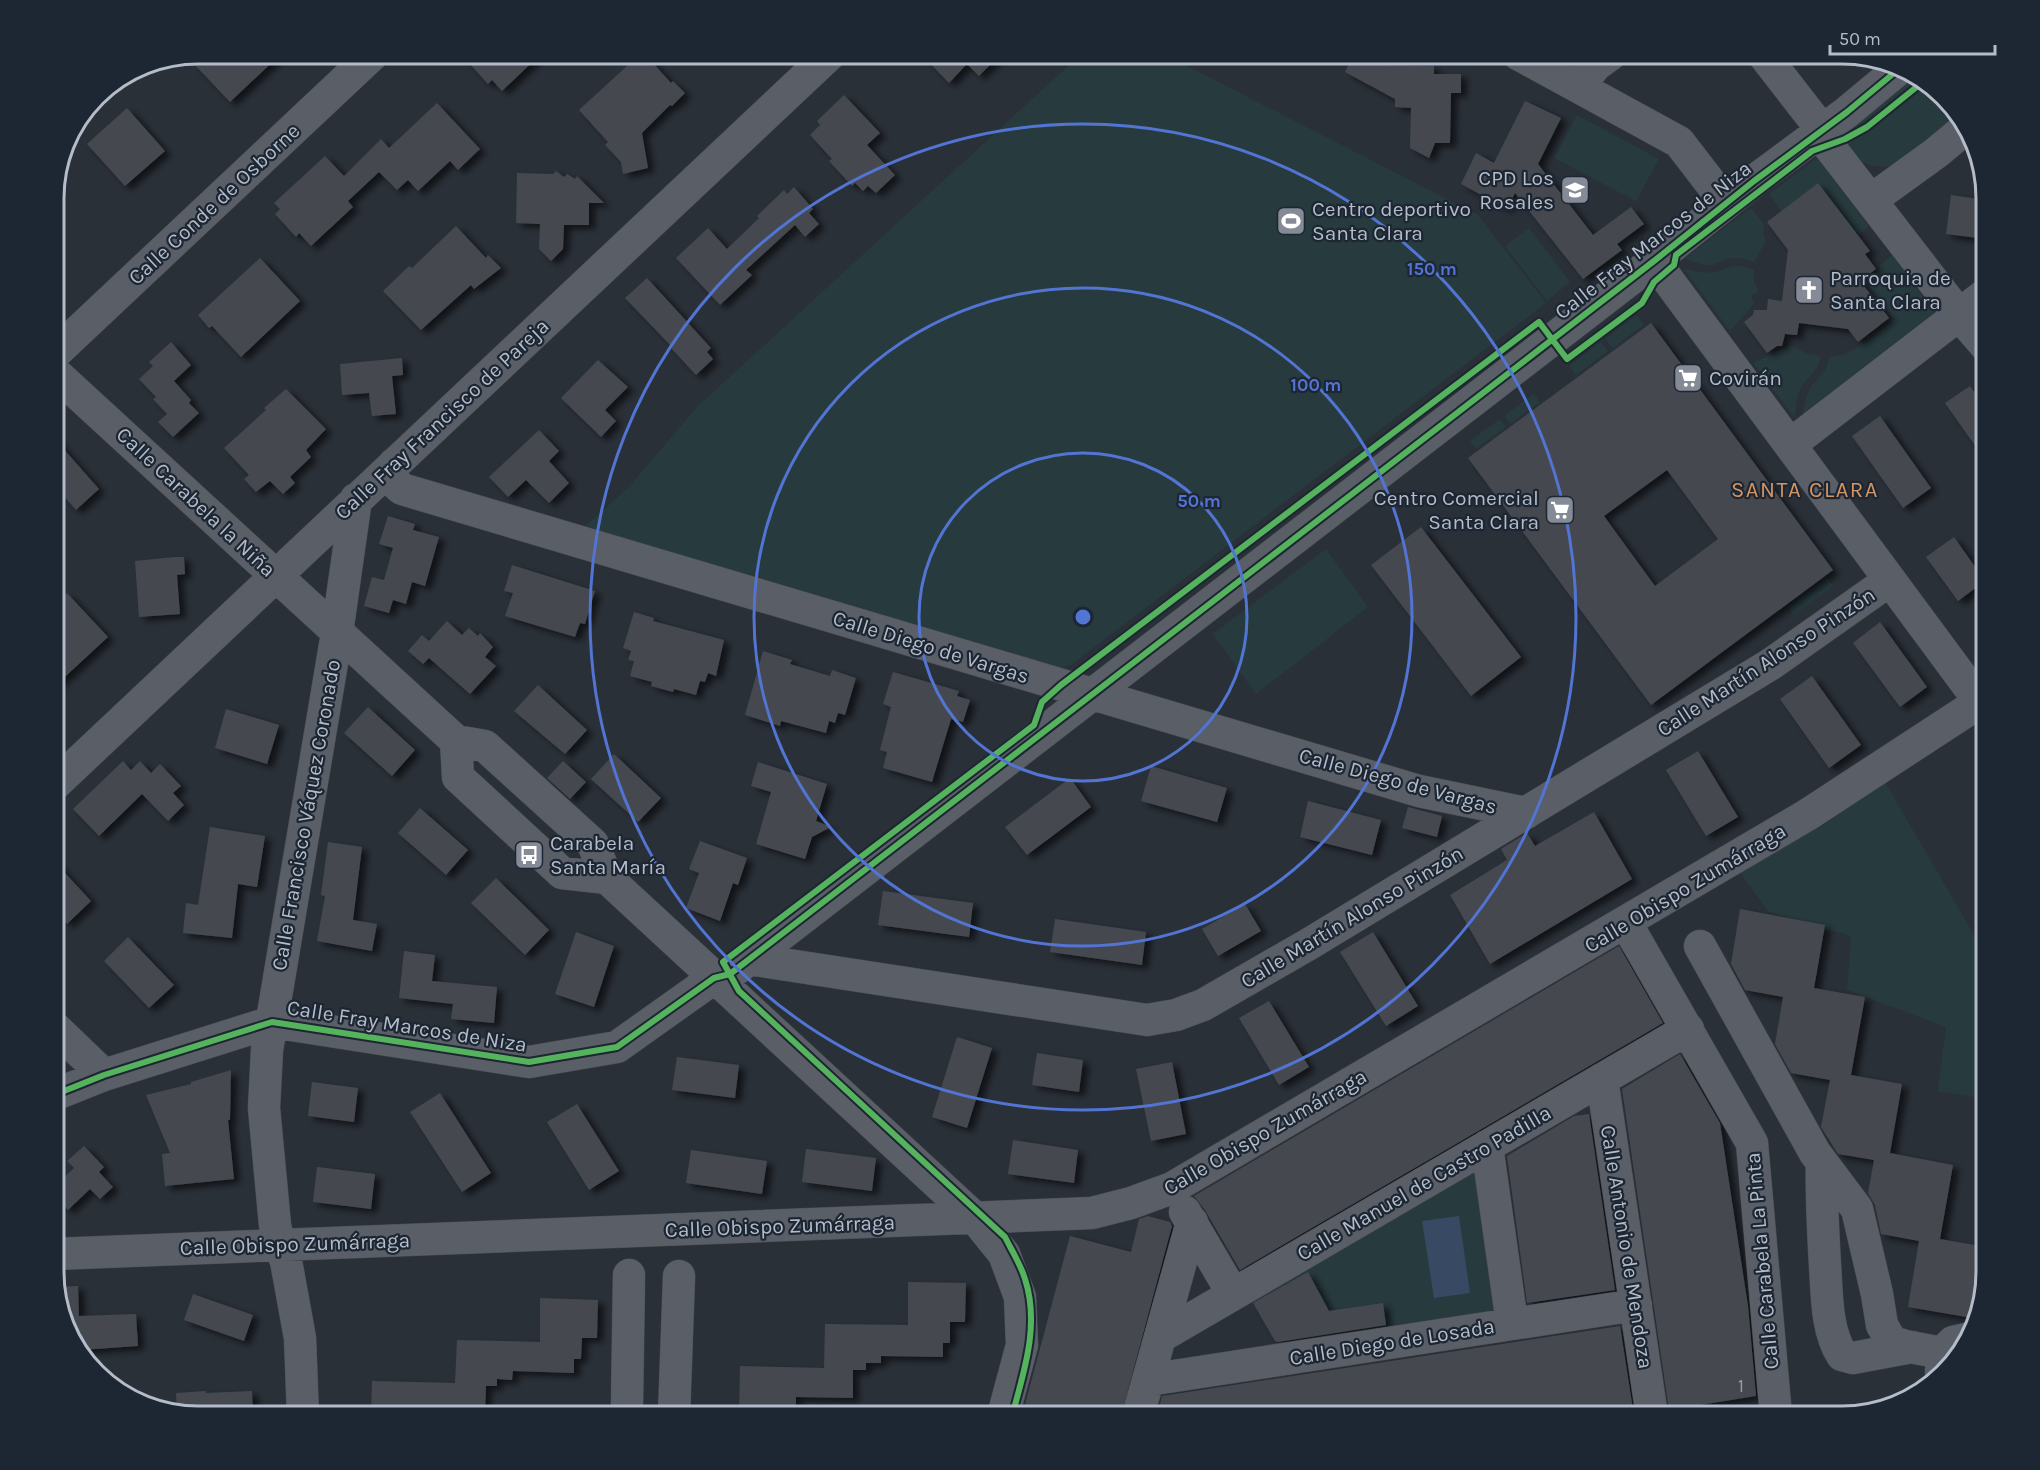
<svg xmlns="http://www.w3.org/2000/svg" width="2040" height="1470" viewBox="0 0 2040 1470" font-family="Karla,sans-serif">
<defs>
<filter id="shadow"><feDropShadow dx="6" dy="4" stdDeviation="3" flood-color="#0009"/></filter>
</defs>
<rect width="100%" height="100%" fill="#2a3038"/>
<path fill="#273a3e" d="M 1081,54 L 1164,54 L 1478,215 L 1546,303 L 1071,665 L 1058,668 L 583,528 L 628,488 L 697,407 Z
M 1910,73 L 1929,84 L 1960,122 L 1893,166 L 1873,166 L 1862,162 L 1852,156 L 1846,146 L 1845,139 L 1848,125 Z
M 1577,115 L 1659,159 L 1636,201 L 1554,158 Z
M 1817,158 L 1869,226 L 1858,235 L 1818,183 L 1781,211 L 1769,194 Z
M 1751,208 L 1764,224 L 1763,233 L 1766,241 L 1754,262 L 1740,258 L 1730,258 L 1712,265 L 1704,265 L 1684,259 Z
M 1529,228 L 1570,282 L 1547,301 L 1505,246 Z
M 1892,255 L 1936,315 L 1802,419 C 1804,410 1805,398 1809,390 C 1817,376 1827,375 1829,357 C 1855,356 1874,334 1894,319 L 1865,281 L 1880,270 L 1878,267 Z
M 1732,266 L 1742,266 L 1754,270 L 1754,281 L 1758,292 L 1751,295 L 1754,304 L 1730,331 L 1683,268 C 1704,274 1711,275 1732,266 Z
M 1637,315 L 1644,325 L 1613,348 L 1605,339 Z
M 1601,342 L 1608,351 L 1576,375 L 1569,366 Z
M 1790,345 L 1808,354 L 1820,356 C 1820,372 1807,376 1800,389 C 1796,398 1796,408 1795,418 L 1753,363 Z
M 1534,393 L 1540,402 L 1510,424 L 1504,416 Z
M 1500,419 L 1506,427 L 1476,449 L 1470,441 Z
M 1326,549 L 1368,607 L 1256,694 L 1213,634 Z
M 1827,578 L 1833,586 L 1794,615 L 1788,607 Z
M 1882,777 L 1974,935 L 1986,925 L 1986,1099 L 1938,1091 L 1946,1027 L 1847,990 L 1851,936 L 1769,912 L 1738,870 Z
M 1471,1170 L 1478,1172 L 1499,1312 L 1283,1345 L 1275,1341 L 1251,1299 Z"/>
<path fill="#384963" d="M 1459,1216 L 1470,1293 L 1434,1298 L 1422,1221 Z"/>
<path fill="#444950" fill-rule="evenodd" filter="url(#shadow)" d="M 205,54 L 281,54 L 230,102 L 194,64 Z
M 461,54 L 541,54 L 502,91 L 492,80 L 488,84 Z
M 640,54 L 645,54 L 671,83 L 673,81 L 685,93 L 672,106 L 670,105 L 642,133 L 648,168 L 623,174 L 621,162 L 605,145 L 608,142 L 579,110 Z
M 921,54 L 1001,54 L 979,76 L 967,64 L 949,83 Z
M 1354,54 L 1394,54 L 1388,65 L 1434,66 L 1434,74 L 1461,74 L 1461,93 L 1451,93 L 1450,143 L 1435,143 L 1429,158 L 1410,148 L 1411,108 L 1395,107 L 1395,99 L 1345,72 Z
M 844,95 L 880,133 L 867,145 L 895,175 L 876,193 L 868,186 L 863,191 L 855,183 L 852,186 L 829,161 L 832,159 L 810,135 L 820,125 L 817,121 Z
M 1525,101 L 1561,118 L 1538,164 L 1593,235 L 1631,207 L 1644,224 L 1617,244 L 1622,250 L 1583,279 L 1515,193 L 1507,209 L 1461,184 L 1476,153 L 1494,163 Z
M 437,103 L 480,149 L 458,170 L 450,161 L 418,191 L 408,180 L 397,190 L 379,172 L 348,201 L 353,207 L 311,246 L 299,233 L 296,237 L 275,214 L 280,209 L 274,203 L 325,156 L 344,176 L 381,139 L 389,148 Z
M 127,108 L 165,151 L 125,186 L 87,144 Z
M 556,171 L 564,177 L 567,174 L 575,179 L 577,176 L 604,203 L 589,203 L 589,225 L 564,225 L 563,249 L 551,261 L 539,249 L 540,224 L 516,223 L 517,173 L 553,174 Z
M 1818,183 L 1870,251 L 1865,254 L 1876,269 L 1860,281 L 1889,318 L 1858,342 L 1848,329 L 1799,323 L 1797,335 L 1785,334 L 1782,346 L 1777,346 L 1767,353 L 1744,322 L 1753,315 L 1754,310 L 1767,310 L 1768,299 L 1782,301 L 1788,250 L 1767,222 Z
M 794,187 L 813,209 L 809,213 L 819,224 L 805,237 L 795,225 L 746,270 L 752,275 L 720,305 L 676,258 L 708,228 L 727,249 L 759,218 L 757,216 L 784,190 L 787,194 Z
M 1951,195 L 1986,200 L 1986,239 L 1946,234 Z
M 456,226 L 486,258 L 488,255 L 501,268 L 474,289 L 471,285 L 421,330 L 383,291 L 409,266 L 412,268 Z
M 260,258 L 300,301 L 241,357 L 212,326 L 209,328 L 198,315 Z
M 647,278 L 711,348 L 707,352 L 713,359 L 696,375 L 671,348 L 672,347 L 625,298 Z
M 1651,323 L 1833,570 L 1651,705 L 1468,458 ZM 1667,470 L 1718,539 L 1655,586 L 1604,516 Z
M 171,342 L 191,365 L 174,381 L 191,400 L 189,403 L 199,413 L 173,437 L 158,422 L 167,414 L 153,399 L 156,397 L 139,379 L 153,366 L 149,362 Z
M 402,358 L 403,375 L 392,376 L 396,414 L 372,416 L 369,393 L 342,395 L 340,364 Z
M 598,360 L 628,387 L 605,410 L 616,421 L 601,437 L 561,398 Z
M 1970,386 L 1986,408 L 1986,461 L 1945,403 Z
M 286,389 L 326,429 L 306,450 L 311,457 L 290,477 L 295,483 L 283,494 L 270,481 L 256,492 L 244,479 L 249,475 L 224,448 L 266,410 L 264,408 Z
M 1880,416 L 1931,488 L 1903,508 L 1852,436 Z
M 539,430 L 559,451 L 549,461 L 569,483 L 549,503 L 526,480 L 508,497 L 489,477 Z
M 54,438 L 99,489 L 76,510 L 54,485 Z
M 388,516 L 415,524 L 413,530 L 439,537 L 425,586 L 412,582 L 406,604 L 393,600 L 389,613 L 364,606 L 372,577 L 384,580 L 393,548 L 379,544 Z
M 1421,527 L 1521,657 L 1471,696 L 1371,565 Z
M 1954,537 L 1985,581 L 1958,601 L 1926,557 Z
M 174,557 L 184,557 L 185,574 L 177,575 L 180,614 L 139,617 L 135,561 Z
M 512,565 L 595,591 L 585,624 L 580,623 L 575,637 L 505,616 L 513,593 L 504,591 Z
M 67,593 L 108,637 L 54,687 L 54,604 Z
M 634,612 L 654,618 L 653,621 L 724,640 L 716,676 L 708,673 L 705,682 L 700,681 L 696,695 L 674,689 L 673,692 L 651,686 L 652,682 L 630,676 L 634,661 L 628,660 L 631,651 L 623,648 Z
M 447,621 L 462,635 L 469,628 L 478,636 L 480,633 L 493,647 L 485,657 L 496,666 L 470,694 L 429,658 L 423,664 L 408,651 L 422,635 L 429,641 Z
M 1880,622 L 1927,687 L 1900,707 L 1853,643 Z
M 763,651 L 792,660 L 790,664 L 830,676 L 832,670 L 856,678 L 845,715 L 838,713 L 835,723 L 829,721 L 826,733 L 781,721 L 780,726 L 745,715 Z
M 893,672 L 959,691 L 957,696 L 970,700 L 963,722 L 951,719 L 932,782 L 883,768 L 887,752 L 880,750 L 891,707 L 883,704 Z
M 1812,676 L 1861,745 L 1829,768 L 1780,699 Z
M 538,685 L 587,730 L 565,754 L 514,711 Z
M 368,707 L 415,750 L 392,776 L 344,733 Z
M 226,709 L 279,725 L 267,764 L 215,748 Z
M 1698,751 L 1738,817 L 1706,836 L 1666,770 Z
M 614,754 L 661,798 L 638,822 L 591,779 Z
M 123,761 L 131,770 L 140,761 L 151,773 L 160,764 L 181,786 L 173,793 L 184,805 L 168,821 L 142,794 L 99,836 L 73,809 Z
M 563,761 L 586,782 L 570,799 L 547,778 Z
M 758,762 L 827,784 L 816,821 L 831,827 L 812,837 L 805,859 L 756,844 L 771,792 L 751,786 Z
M 1151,766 L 1227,788 L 1217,822 L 1141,801 Z
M 1070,778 L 1091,807 L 1027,855 L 1005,827 Z
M 1308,801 L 1381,820 L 1372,855 L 1300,837 Z
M 1408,807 L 1442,816 L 1437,837 L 1402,828 Z
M 420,808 L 468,850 L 446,875 L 398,833 Z
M 1594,812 L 1632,879 L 1490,964 L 1450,895 L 1507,860 L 1501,849 L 1527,833 L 1535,846 Z
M 210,827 L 265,836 L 257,887 L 238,884 L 232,938 L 183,933 L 186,903 L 198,905 Z
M 700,841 L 747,858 L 738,885 L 733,883 L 720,921 L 686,908 L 699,873 L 689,869 Z
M 328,842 L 362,847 L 353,920 L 377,924 L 372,951 L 317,941 L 325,896 L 321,895 Z
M 54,861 L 91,901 L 67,924 L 54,910 Z
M 496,878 L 549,930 L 525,955 L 471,903 Z
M 883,891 L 973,903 L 969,937 L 878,925 Z
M 1245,904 L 1261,931 L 1218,956 L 1202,929 Z
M 1740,909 L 1825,925 L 1814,988 L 1865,997 L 1851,1075 L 1902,1084 L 1890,1153 L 1953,1165 L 1940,1239 L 1986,1247 L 1986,1272 L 1978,1319 L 1908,1307 L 1919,1241 L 1881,1234 L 1875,1205 L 1868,1193 L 1874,1160 L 1838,1154 L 1821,1127 L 1830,1080 L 1791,1073 L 1775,1044 L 1783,997 L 1745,990 L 1731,964 Z
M 1055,919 L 1146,932 L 1142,965 L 1050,952 Z
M 576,932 L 614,946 L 594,1007 L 555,994 Z
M 1373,932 L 1418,1006 L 1386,1026 L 1340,952 Z
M 128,937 L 174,985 L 149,1008 L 104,961 Z
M 1619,946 L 1663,1023 L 1240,1270 L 1205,1210 L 1194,1196 Z
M 404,951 L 435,955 L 432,981 L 497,987 L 494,1023 L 451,1019 L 453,1004 L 399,998 Z
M 1269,1001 L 1309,1067 L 1279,1085 L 1239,1018 Z
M 957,1037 L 992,1048 L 967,1128 L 932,1117 Z
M 1037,1053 L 1083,1060 L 1079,1092 L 1032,1085 Z
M 1680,1054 L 1720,1123 L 1748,1306 L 1756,1396 L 1669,1410 L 1622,1089 Z
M 677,1057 L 739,1065 L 735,1098 L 672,1090 Z
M 1172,1062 L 1186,1134 L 1151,1141 L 1136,1069 Z
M 231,1070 L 230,1120 L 228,1120 L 234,1179 L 165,1186 L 162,1154 L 170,1153 L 146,1095 L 191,1084 L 191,1082 Z
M 312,1082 L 358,1088 L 354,1122 L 308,1116 Z
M 440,1093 L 491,1173 L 462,1192 L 410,1112 Z
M 577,1104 L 619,1171 L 589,1190 L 547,1122 Z
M 1589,1114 L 1615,1290 L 1527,1303 L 1507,1156 L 1574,1116 Z
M 1013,1140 L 1078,1150 L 1074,1183 L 1008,1174 Z
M 84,1146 L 104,1167 L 99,1172 L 113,1187 L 100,1199 L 90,1189 L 68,1210 L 54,1195 L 54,1187 L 74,1168 L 67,1161 Z
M 806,1149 L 876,1158 L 872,1191 L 802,1182 Z
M 691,1150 L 767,1161 L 762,1194 L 686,1183 Z
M 317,1167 L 375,1174 L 371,1209 L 313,1202 Z
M 1148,1216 L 1170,1222 L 1172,1226 L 1121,1416 L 1022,1416 L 1070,1236 L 1131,1252 L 1139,1219 Z
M 1308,1272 L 1329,1311 L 1383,1303 L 1386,1325 L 1278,1342 L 1275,1341 L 1253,1303 Z
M 908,1282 L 966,1283 L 965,1322 L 950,1322 L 950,1343 L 943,1343 L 943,1357 L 881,1356 L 881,1363 L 866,1363 L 866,1370 L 853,1370 L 853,1398 L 796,1397 L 796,1405 L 782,1405 L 782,1412 L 770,1412 L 770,1416 L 739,1416 L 740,1366 L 824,1368 L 825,1324 L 908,1325 Z
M 78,1286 L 79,1316 L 136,1314 L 138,1346 L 81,1350 L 69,1336 L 56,1287 Z
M 193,1294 L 253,1315 L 244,1341 L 184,1320 Z
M 540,1298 L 598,1300 L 597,1338 L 582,1338 L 581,1359 L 574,1359 L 574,1373 L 513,1371 L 512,1380 L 497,1379 L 497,1386 L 486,1386 L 485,1414 L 429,1413 L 428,1416 L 371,1416 L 372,1381 L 455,1383 L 457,1340 L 540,1342 Z
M 1620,1326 L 1634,1416 L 1157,1416 L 1162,1396 Z
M 206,1391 L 206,1393 L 252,1391 L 253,1416 L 198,1416 L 177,1412 L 176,1393 Z"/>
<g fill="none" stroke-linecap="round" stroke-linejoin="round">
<g stroke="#484c53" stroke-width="33">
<path id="minor" d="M 1518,54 L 1679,142 L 1726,203
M 1763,54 L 1822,130 L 1828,145 L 1960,316 L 1986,346
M 1578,86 L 1596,65 L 1611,54
M 1871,200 L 1936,153 L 1966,128
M 1654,261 L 1986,710
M 54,354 L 373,54
M 54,372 L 456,741 L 458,777 L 562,873 L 607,878 L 975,1218 L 1004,1254 L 1020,1297 L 1022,1345 L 1003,1416
M 1791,444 L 1986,294
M 394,464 L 392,480 L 402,489 L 1419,791 L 1526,813
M 456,741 L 485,746 L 593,844 L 607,878
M 54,785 L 830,54
M 1626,923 L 1752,1143 L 1776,1416
M 1700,946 L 1815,1153 L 1857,1209 L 1877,1294 L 1882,1325 L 1891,1341 L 1905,1346 L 1942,1353
M 749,959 L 1147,1020 L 1176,1015 L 1203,1005 L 1309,944 L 1771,664 L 1890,580
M 54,1027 L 104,1075
M 1602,1079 L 1652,1416
M 54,1095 L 104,1075 L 272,1022 L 529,1062 L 617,1047 L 714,978 L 730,974 L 1654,261 L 1754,181 L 1847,112 L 1900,68
M 1487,1146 L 1512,1323
M 1822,1163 C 1821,1197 1823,1231 1825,1265 C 1827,1294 1826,1330 1842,1355 L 1853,1358 L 1912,1347
M 1185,1212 L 1233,1294
M 54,1254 L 1092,1213 L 1131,1203 L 1172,1188 L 1807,815 L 1980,702
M 1160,1337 L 1688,1029
M 1941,1372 L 1942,1353 L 1953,1342 L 1967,1339
M 1148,1380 L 1636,1305
M 627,1405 L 629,1275
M 303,1416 L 300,1338 L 286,1261 L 279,1245 L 275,1225 L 264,1108 L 267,1050 L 337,633 L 356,499
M 674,1416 L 679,1276
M 1138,1416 L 1192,1222"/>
</g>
<use href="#minor" stroke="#5a5e66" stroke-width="32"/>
<g stroke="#1d2633" stroke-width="10">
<path id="cycleway" d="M 54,1095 L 104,1075 L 272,1022 L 529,1062 L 617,1047 L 714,978 L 730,974 L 1654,261 L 1754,181 L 1847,112 L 1900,68
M 1012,1416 C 1024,1371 1040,1325 1025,1279 C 1021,1265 1012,1251 1005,1237 L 739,991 L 723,962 L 1034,725 L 1042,702 L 1061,685 L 1539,322 L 1567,359 L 1642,303 L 1654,282 L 1674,265 L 1676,255 L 1812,151 L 1845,139 L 1867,127 L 1924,81"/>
</g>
<use href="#cycleway" stroke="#56b35d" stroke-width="6"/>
</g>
<g fill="none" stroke="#5274d3" stroke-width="3">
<circle cx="1083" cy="617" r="164"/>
<circle cx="1083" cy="617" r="329"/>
<circle cx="1083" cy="617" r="493"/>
</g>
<defs>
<g id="school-square" transform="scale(1.5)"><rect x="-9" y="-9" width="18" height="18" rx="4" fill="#848b96" stroke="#1d2633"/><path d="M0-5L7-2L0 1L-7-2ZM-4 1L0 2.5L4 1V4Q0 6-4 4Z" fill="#fff"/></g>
<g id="stadium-square" transform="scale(1.5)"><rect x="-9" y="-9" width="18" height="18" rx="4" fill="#848b96" stroke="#1d2633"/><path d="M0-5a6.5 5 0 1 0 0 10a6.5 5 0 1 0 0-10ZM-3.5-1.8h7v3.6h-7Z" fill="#fff"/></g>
<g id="church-square" transform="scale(1.5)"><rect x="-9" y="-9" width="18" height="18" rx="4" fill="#848b96" stroke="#1d2633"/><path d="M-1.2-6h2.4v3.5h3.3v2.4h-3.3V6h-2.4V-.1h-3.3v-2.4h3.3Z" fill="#fff"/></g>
<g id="supermarket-square" transform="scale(1.5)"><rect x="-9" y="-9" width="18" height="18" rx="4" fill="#848b96" stroke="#1d2633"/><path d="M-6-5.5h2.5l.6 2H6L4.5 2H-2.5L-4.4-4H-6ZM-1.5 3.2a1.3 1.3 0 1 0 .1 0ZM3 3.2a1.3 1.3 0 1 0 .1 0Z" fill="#fff"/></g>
<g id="bus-square" transform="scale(1.5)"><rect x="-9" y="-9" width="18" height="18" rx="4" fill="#848b96" stroke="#1d2633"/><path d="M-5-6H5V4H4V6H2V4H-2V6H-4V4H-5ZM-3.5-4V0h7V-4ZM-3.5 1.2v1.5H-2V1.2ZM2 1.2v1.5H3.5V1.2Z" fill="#fff"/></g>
</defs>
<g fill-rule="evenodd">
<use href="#school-square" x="1575" y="190"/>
<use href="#stadium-square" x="1291" y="221"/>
<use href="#church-square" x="1809" y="290"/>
<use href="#supermarket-square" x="1688" y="378"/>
<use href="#supermarket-square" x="1560" y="510"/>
<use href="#bus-square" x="529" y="855"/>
</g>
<g text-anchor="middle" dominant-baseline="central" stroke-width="4.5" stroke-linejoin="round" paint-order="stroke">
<g font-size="18" fill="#989fab">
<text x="1741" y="1386">1</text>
</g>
<g font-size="21" fill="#b4bcc9" stroke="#1d2633" text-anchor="start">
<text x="1554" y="178" text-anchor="end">CPD Los<tspan x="1554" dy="24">Rosales</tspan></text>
<text x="1312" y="209">Centro deportivo<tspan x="1312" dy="24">Santa Clara</tspan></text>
<text x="1830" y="278">Parroquia de<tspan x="1830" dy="24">Santa Clara</tspan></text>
<text x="1709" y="378">Covirán</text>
<text x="1539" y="498" text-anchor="end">Centro Comercial<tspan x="1539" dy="24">Santa Clara</tspan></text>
<text x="550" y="843">Carabela<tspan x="550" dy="24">Santa María</tspan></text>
</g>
<g font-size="21" fill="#b4bcc9" stroke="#1d2633">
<text transform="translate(214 204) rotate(-43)">Calle Conde de Osborne</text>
<text transform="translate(1653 240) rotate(-38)">Calle Fray Marcos de Niza</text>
<text transform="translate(442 419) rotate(-43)">Calle Fray Francisco de Pareja</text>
<text transform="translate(196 502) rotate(43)">Calle Carabela la Niña</text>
<text transform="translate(931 647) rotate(17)">Calle Diego de Vargas</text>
<text transform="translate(1766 662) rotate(-33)">Calle Martín Alonso Pinzón</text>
<text transform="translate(1398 781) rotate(15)">Calle Diego de Vargas</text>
<text transform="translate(306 815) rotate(-80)">Calle Francisco Váquez Coronado</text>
<text transform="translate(1685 888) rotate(-31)">Calle Obispo Zumárraga</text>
<text transform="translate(1352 917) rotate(-31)">Calle Martín Alonso Pinzón</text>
<text transform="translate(407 1026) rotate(9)">Calle Fray Marcos de Niza</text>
<text transform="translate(1265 1132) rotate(-30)">Calle Obispo Zumárraga</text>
<text transform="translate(1424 1183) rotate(-30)">Calle Manuel de Castro Padilla</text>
<text transform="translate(780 1226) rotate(-2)">Calle Obispo Zumárraga</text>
<text transform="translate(295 1244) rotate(-2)">Calle Obispo Zumárraga</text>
<text transform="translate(1627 1247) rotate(81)">Calle Antonio de Mendoza</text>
<text transform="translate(1762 1261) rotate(-95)">Calle Carabela La Pinta</text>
<text transform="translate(1392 1342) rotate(-9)">Calle Diego de Losada</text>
</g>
<g font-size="22" letter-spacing="1.5" fill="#d59563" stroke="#1d2633">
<text x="1805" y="490">SANTA CLARA</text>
</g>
</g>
<path d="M0 0H2040V1470H0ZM198 64H1842A134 134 0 0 1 1976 198V1272A134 134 0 0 1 1842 1406H198A134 134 0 0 1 64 1272V198A134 134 0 0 1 198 64Z" fill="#1d2633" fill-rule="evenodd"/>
<path fill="none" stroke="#b4bcc9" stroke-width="3" d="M198 64H1842A134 134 0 0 1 1976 198V1272A134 134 0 0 1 1842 1406H198A134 134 0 0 1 64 1272V198A134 134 0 0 1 198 64Z"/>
<circle cx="1083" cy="617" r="9" fill="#5274d3" stroke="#1d2633" stroke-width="3"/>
<g font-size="18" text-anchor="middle" font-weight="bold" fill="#5274d3" stroke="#1d2633" stroke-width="4.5" stroke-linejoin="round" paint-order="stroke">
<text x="1432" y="275">150 m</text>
<text x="1316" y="391">100 m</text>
<text x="1199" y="507">50 m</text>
</g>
<path d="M1830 45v9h165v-9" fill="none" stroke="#b4bcc9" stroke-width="3"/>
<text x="1839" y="45" font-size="18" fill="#b4bcc9" stroke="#1d2633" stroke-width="4.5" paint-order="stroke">50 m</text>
</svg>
